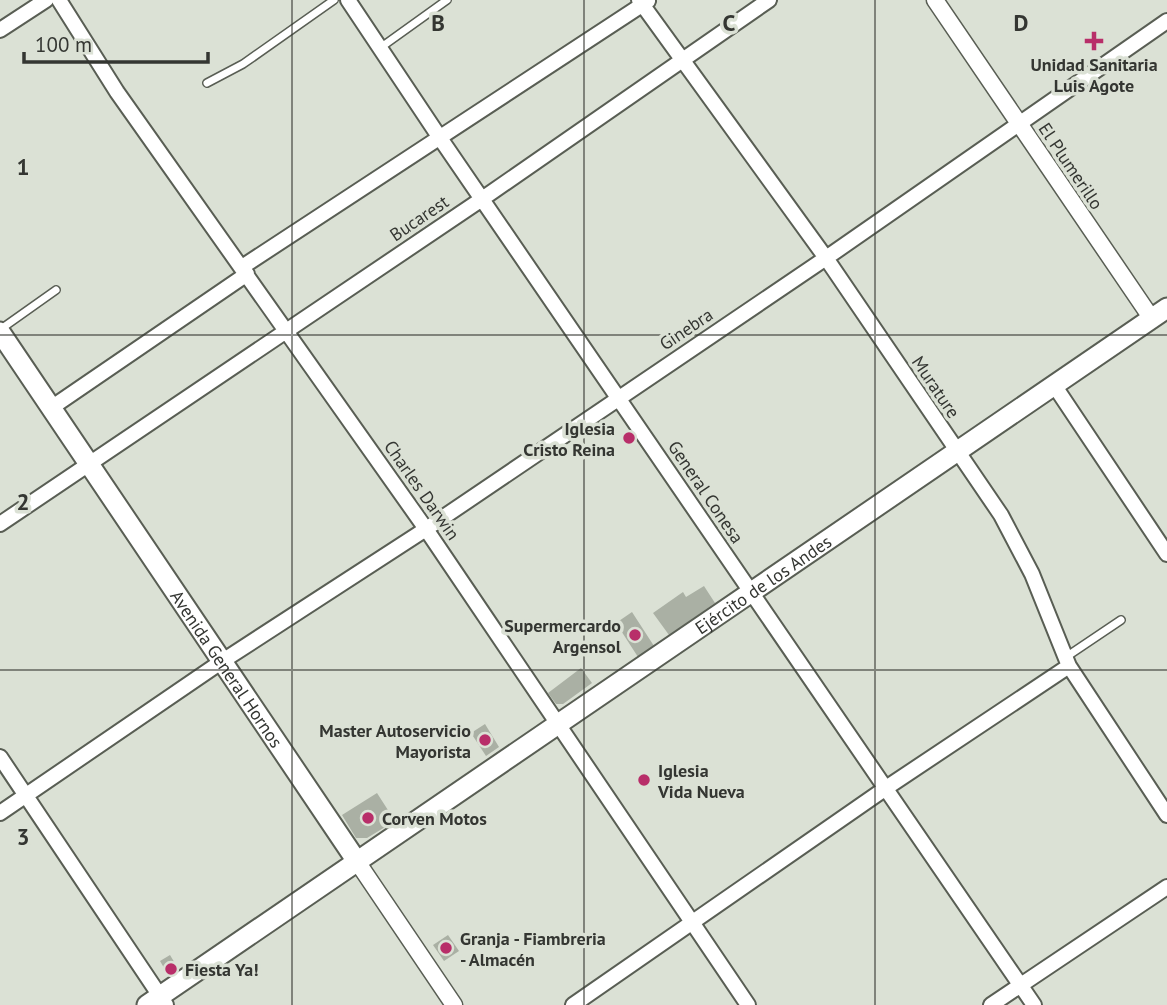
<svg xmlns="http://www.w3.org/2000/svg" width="1167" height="1005" viewBox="0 0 1167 1005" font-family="'PT Sans',sans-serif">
<rect width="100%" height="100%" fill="#dbe1d5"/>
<path fill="#aab0a4" d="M 704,586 L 715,603 L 669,635 L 653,613 L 683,592 L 686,597 Z
M 632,612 L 654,646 L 638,657 L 616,623 Z
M 581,668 L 592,683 L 563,704 L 556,704 L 548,693 Z
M 485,724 L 499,747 L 486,756 L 471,733 Z
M 377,793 L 395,821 L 367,838 L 356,838 L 342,815 Z
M 448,935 L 459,951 L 444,961 L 433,945 Z
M 170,955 L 179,970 L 172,974 L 167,973 L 160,961 Z"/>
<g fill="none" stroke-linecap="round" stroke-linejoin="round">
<g stroke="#595e54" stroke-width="10">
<path id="service" d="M 380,48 L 447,0
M 207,83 L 243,64 L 334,0
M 1,329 L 56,290
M 1066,657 L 1121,620"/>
</g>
<g stroke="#595e54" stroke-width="18">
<path id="minor" d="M 59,0 L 117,92 L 426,529 L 748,1005
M 348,0 L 440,138 L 1034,1005
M 639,0 L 826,258 L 1001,515 L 1032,574 L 1069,666 L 1167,815
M 0,30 L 46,0
M 242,267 L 648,1
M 1054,385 L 1167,554
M 51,408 L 247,274
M 0,524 L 482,199 L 769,0
M 0,757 L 166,1005
M 0,813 L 221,662 L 426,529 L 826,258 L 1167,21
M 573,1005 L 886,788 L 1069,666
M 991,1005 L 1167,887"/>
</g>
<g stroke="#595e54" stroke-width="19">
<path id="tertiary" d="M 935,0 L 1152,319
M 356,860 L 454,1005"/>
</g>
<g stroke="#595e54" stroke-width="23">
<g id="secondary">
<path id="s1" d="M 0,332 L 356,860"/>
<path id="s2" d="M 147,1005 L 1167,308"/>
</g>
</g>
<use href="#service" stroke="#fff" stroke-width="7"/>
<use href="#minor" stroke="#fff" stroke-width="14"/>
<use href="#tertiary" stroke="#fff" stroke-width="16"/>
<use href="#secondary" stroke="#fff" stroke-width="19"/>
</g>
<path fill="none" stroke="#343632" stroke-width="2" stroke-opacity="0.55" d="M 292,0 L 292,1005M 584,0 L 584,1005M 875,0 L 875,1005M 0,335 L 1167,335M 0,670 L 1167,670"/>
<g fill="#b82e69" stroke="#dbe1d5" stroke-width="2.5">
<path d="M1090.5 30.5h7v7h7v7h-7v7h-7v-7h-7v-7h7z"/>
<circle cx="629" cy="438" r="7"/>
<circle cx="635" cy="635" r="7"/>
<circle cx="485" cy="740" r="7"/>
<circle cx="644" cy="780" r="7"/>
<circle cx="368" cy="818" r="7"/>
<circle cx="446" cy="948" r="7"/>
<circle cx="171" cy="969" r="7"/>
</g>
<g text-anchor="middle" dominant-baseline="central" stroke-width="7" stroke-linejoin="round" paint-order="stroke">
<g font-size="18" font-weight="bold" fill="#343632" stroke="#dbe1d5" text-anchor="start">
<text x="1094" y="64" text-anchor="middle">Unidad Sanitaria<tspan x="1094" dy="21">Luis Agote</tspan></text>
<text x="615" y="428" text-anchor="end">Iglesia<tspan x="615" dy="21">Cristo Reina</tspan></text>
<text x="621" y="625" text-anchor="end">Supermercardo<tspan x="621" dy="21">Argensol</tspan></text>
<text x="471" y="730" text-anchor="end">Master Autoservicio<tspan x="471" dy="21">Mayorista</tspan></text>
<text x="658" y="770">Iglesia<tspan x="658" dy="21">Vida Nueva</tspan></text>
<text x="382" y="818">Corven Motos</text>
<text x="460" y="938">Granja - Fiambreria<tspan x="460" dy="21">- Almacén</tspan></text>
<text x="185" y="969">Fiesta Ya!</text>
</g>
<g font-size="18" fill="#343632" stroke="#dbe1d5">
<text transform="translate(1071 166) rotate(56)">El Plumerillo</text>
<text transform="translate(419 218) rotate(-34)">Bucarest</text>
<text transform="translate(686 329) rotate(-34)">Ginebra</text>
<text transform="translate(936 387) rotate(56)">Murature</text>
<text transform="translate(422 490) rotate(55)">Charles Darwin</text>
<text transform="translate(706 492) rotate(56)">General Conesa</text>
<text stroke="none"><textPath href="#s2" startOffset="746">Ejército de los Andes</textPath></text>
<text stroke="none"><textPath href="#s1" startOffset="406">Avenida General Hornos</textPath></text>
</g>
</g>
<g font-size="23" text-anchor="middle" font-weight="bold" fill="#343632" stroke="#dbe1d5" stroke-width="7" stroke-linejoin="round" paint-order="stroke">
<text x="438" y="31">B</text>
<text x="729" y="31">C</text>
<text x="1021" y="31">D</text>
<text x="23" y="175">1</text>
<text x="23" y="510">2</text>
<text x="23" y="845">3</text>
</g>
<path d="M24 52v10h184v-10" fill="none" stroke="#343632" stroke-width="3.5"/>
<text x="35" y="52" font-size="21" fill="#343632" stroke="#dbe1d5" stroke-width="5" paint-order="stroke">100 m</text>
</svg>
